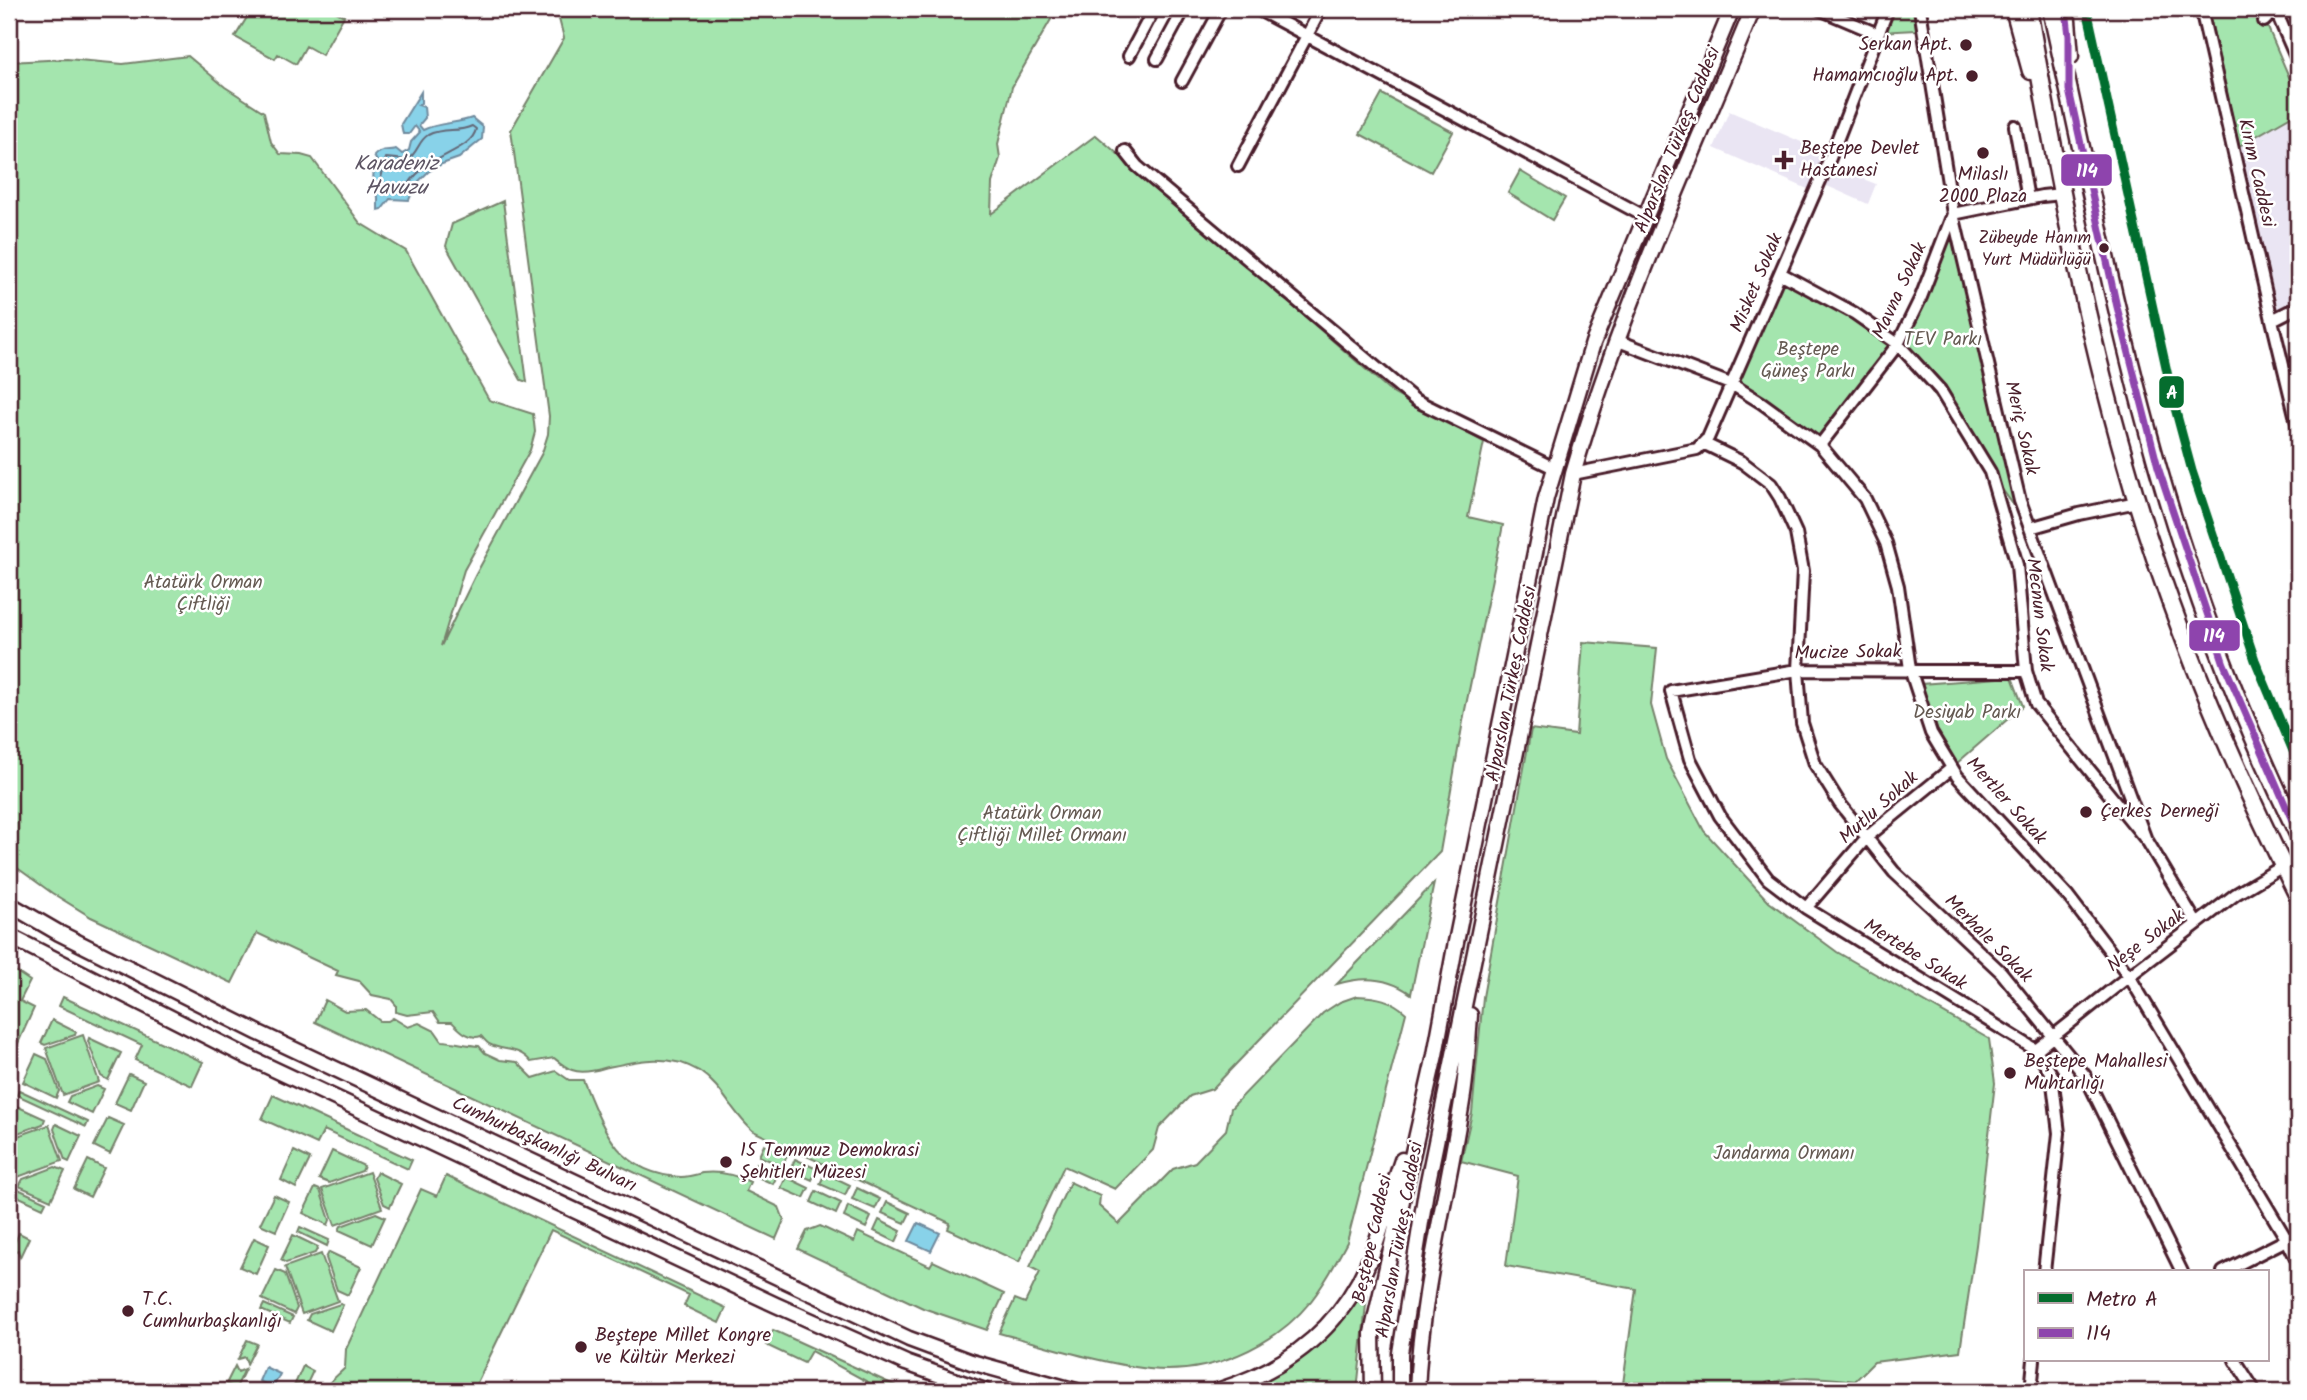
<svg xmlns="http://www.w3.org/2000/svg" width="2307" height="1400" viewBox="0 0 2307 1400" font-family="Kalam,sans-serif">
<rect width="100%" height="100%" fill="#fff"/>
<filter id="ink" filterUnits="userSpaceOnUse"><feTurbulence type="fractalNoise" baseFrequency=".0143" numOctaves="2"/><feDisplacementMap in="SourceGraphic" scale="14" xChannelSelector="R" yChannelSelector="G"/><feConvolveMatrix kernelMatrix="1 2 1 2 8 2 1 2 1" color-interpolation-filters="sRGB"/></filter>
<g filter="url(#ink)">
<path fill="#eae5f3" d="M 1729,111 L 1827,153 L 1830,166 L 1876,184 L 1868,204 L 1816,181 L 1810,190 L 1714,148 Z
M 2298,112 L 2298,299 L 2278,309 L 2239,146 Z"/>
<path fill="#a4e5ae" stroke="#77826c" stroke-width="2" d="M 241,9 L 331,9 L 344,16 L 322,55 L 306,46 L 296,64 L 278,54 L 275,59 L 235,37 L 249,14 Z
M 567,9 L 1057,9 L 1012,87 L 998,144 L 1000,158 L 992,183 L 991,214 L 1096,135 L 1394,394 L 1484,442 L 1468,517 L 1503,525 L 1465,710 L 1440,852 L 1212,1089 L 1190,1096 L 1159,1128 L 1153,1150 L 1115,1189 L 1064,1166 L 1019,1262 L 948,1229 L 950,1223 L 753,1131 C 732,1113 723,1087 699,1071 C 668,1052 636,1061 604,1068 C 594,1071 582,1074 572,1070 C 566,1068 559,1062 554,1058 L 531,1062 C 518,1046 504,1052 489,1044 C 486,1042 484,1039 481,1036 C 469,1040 460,1030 452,1022 L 440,1022 L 433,1012 L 407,1015 L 396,1012 L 396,1005 L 391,999 L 372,995 L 359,981 L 336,975 L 338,971 L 257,933 L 232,983 L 91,917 L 52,893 L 9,862 L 9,62 L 67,59 L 123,64 L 188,56 L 225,87 L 264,112 L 271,142 L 280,154 L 301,155 L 312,158 L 360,223 L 406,251 L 489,400 L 533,414 L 535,432 L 530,450 L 464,570 L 441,646 L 475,576 L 542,453 L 548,434 L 549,416 L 511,130 L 564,38 L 559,19 Z
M 1888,9 L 1914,9 L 1916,30 L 1879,32 Z
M 2208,9 L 2260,9 L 2298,98 L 2298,112 L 2239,146 Z
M 1382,94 L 1453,132 L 1431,172 L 1360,134 Z
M 1520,171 L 1565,198 L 1552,220 L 1508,193 Z
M 503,201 L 527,382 L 521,380 L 446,246 L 452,224 Z
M 1953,214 L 2030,528 L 1898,345 L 1820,445 L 1733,385 L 1780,273 L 1898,344 Z
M 1583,642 L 1657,648 L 1651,705 L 1666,759 L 1704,831 L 1769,902 L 1837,952 L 1989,1039 L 1995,1083 L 1976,1245 L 1960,1351 L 1874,1362 L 1855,1381 C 1820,1377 1785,1372 1754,1391 L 1622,1391 L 1636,1289 L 1506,1266 L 1518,1176 L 1461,1161 L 1472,1113 L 1483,997 L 1531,729 L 1576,735 Z
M 2012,677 L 2023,706 L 1956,764 L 1940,739 L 1921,684 Z
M 1434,883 L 1411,994 C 1388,977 1363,976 1337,984 Z
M 9,967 L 30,981 L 20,1001 L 34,1008 L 9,1063 Z
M 1357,996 C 1377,997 1391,999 1406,1013 L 1347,1242 C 1336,1263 1325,1283 1311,1301 C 1274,1347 1208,1376 1149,1369 C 1099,1363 1048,1346 999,1333 L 1015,1299 L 1025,1303 L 1040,1272 L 1030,1267 L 1070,1182 L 1100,1196 L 1099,1206 L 1119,1224 L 1173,1169 L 1195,1162 L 1226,1130 L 1231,1108 L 1323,1013 L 1340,1002 Z
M 63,997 L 203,1062 L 192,1086 L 135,1060 L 142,1045 L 59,1006 Z
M 325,1000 L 345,1011 L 366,1010 L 380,1021 L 388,1021 L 393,1018 L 408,1027 L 419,1023 L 435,1031 L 442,1041 C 455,1042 466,1045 479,1046 L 485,1053 L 500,1060 L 517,1062 L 533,1078 L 556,1071 L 569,1080 L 583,1080 C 603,1129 618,1174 681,1177 C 688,1177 695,1175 702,1173 C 720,1171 734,1174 750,1182 L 746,1191 L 779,1207 L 784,1220 L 776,1239 L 315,1022 Z
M 52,1020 L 76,1032 L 75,1035 L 45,1045 L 41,1043 Z
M 83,1035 L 99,1082 L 63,1095 L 46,1048 Z
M 89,1038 L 121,1053 L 108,1080 L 101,1076 L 88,1041 Z
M 36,1054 L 47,1059 L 59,1091 L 56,1098 L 23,1082 Z
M 129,1074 L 144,1081 L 131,1110 L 115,1103 Z
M 97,1086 L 104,1089 L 92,1114 L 67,1102 L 70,1096 Z
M 19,1090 L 88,1122 L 86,1127 L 17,1095 Z
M 273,1095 L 412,1160 L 408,1169 L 324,1130 L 317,1144 L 262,1119 Z
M 12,1104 L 45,1119 L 43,1124 L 9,1136 L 9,1112 Z
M 108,1118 L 124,1125 L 110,1154 L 94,1146 Z
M 56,1124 L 81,1136 L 69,1162 L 65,1160 L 54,1129 Z
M 49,1125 L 62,1161 L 15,1178 L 9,1160 L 9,1139 Z
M 764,1145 L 787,1156 L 782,1166 L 759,1156 Z
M 294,1151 L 310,1159 L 296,1188 L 281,1180 Z
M 332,1151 L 364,1166 L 362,1171 L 329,1183 L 319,1179 Z
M 795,1159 L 817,1169 L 812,1180 L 790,1170 Z
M 88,1160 L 104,1168 L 90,1197 L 74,1189 Z
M 756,1163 L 778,1174 L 773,1184 L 751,1174 Z
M 55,1167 L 65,1171 L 51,1200 L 19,1186 L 23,1179 Z
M 369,1172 L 382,1208 L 335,1225 L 322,1189 Z
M 377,1172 L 401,1184 L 390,1207 L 384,1204 L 374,1178 Z
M 825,1173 L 850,1185 L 845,1195 L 820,1184 Z
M 446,1176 L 726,1308 L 719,1323 L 684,1306 L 689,1295 L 551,1230 L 473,1391 L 326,1391 L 330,1382 L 345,1368 L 346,1349 L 421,1189 L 437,1196 Z
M 786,1177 L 809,1188 L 804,1198 L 781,1188 Z
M 315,1188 L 320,1190 L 330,1220 L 328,1225 L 303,1213 Z
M 857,1188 L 880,1199 L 875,1209 L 852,1199 Z
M 18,1189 L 46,1202 L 43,1208 L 15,1195 Z
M 816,1191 L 841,1203 L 836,1214 L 811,1202 Z
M 274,1195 L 289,1202 L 276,1231 L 260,1224 Z
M 887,1202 L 910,1213 L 905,1223 L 882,1213 Z
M 848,1206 L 871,1217 L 866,1228 L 844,1217 Z
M 376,1213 L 385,1217 L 372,1245 L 339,1230 L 341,1226 Z
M 879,1220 L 901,1231 L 896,1242 L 874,1231 Z
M 820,1226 L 854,1242 L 858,1232 L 930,1266 L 933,1261 L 1004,1294 L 987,1330 L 923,1308 L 798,1249 L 807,1231 Z
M 300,1227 L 329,1240 L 327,1246 L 298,1232 Z
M 19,1233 L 29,1238 L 20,1257 L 18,1250 L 10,1253 Z
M 293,1235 L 318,1247 L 315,1253 L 286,1263 L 281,1260 Z
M 254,1238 L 269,1245 L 256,1274 L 240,1267 Z
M 329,1252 L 361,1267 L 348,1295 L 337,1290 L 326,1258 Z
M 321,1254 L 338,1301 L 302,1314 L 285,1267 Z
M 276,1270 L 285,1274 L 297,1308 L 294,1314 L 262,1299 Z
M 1358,1294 L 1367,1295 L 1357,1391 L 1238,1391 C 1297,1367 1322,1346 1358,1294 Z
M 264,1304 L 293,1317 L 290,1323 L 261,1310 Z
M 340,1304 L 343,1305 L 331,1331 L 307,1320 L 310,1314 Z
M 773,1330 L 907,1391 L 884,1391 L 811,1351 L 804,1363 L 766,1345 Z
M 247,1340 L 257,1344 L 247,1364 L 245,1357 L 238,1359 Z
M 235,1366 L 238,1372 L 245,1369 L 236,1388 L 226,1384 Z
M 303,1366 L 313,1371 L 304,1390 L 301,1383 L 294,1386 Z"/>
<path fill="#88d2e9" stroke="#6f8a9d" stroke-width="2" d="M 421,92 L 421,103 L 418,105 L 424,107 L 425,118 L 419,125 L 423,130 C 439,122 457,124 472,118 L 483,127 L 482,139 L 459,158 L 442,164 L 428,172 L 416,184 L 409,200 L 390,199 L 382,209 L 378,210 C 378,206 378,202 378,198 C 377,185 368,177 378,163 L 374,156 C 379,149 390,151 396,149 L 402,154 L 409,150 L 411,142 L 420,132 L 415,126 L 409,134 L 403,134 L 401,124 Z
M 918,1223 L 940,1233 L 931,1251 L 909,1241 Z
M 265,1367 L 280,1374 L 273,1388 L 259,1381 Z"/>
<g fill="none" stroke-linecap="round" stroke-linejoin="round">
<path stroke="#636777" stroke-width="2" d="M 472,126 L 476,129 C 471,154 419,155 405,192 L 384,191 L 380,182 L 386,158 L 407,160 C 418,153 418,141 428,135 C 443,127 458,133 472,126 Z"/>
<g stroke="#4a1f2b" stroke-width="16">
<path id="minor" d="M 1257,9 L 1644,216
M 1819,9 L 1878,34
M 1920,9 L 1953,214 L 2020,501 L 2146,840
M 2201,9 L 2272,320 L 2298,427
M 2275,9 L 2298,62
M 2264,21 L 2276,9
M 1129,56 L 1154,9
M 1157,59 L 1184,9
M 1182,81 L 1221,9
M 2015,126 L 2028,199
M 1125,151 L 1137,166 L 1415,400 L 1554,468
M 1238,166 L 1321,9
M 1780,273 L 1854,313 L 1898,344 L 1940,390 L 1990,472 L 2017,565 L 2026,671 L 2036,704 L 2148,842 L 2197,924
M 2272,320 L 2298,307
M 1616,340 L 1733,385 L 1762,403 L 1820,445 L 1865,499 L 1886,543 L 1898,586 L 1910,669 L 1931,733 L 1957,776 L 2068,896 L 2129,976 L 2287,1240 L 2298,1262
M 1703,443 L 1742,462 L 1771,484 L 1780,498 L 1796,533 L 1803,571 L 1798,670 L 1802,723 L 1815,764 L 1840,804 L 1894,872 L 2001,972 L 2086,1077 L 2182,1272
M 1820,445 L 1898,344 L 1921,297 L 1953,214 L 2042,196 L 2062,194
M 1573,474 L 1697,449 L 1708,438 L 1830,158 L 1888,9
M 2030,528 L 2079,514 L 2137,502
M 2026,671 L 1798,670 L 1671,691 L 1690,759 L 1720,816 L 1768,879 L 1806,908 L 2036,1050 L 2052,1075 L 2059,1133 L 2044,1272
M 1806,908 L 1867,837 L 1952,768
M 2036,1050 L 2129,976 L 2236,894 L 2283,866
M 2223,1272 L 2298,1234
M 2235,1360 L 2253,1388
M 1766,1391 L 1771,1389 L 1867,1391
M 2031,1391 L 2034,1360"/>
</g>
<g stroke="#4a1f2b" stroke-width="19">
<path id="major" d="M 9,904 L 59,933 L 259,1033 L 909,1339 L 971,1362 L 1076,1391
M 9,936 L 248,1057 L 776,1305 L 906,1363 L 985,1391
M 1217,1391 C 1291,1368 1347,1323 1374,1248 C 1385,1219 1392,1189 1402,1160
M 1373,1391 L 1372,1333 L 1435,1055 L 1454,952 L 1546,498 L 1593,343 L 1732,9
M 1400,1391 L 1400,1353 L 1426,1191 L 1573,474 C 1619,314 1690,162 1753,9
M 1417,1391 C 1421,1291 1448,1194 1463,1095 C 1467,1069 1468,1042 1470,1015"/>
</g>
<g stroke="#4a1f2b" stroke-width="21">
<path id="highway" d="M 2014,9 L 2031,71
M 2028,9 C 2055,162 2083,315 2126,464 C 2168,614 2229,758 2298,896
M 2051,9 C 2085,162 2115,317 2158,468 C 2194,593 2241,718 2298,834
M 2066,9 L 2070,56"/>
</g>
<use href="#minor" stroke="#fff" stroke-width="10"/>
<use href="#major" stroke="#fff" stroke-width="14"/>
<use href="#highway" stroke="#fff" stroke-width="16"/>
<g stroke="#fff" stroke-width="12">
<path id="bus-1" d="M 2066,9 L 2069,36 L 2069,90 L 2117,307 L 2158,467 L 2224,664 L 2298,834"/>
</g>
<use href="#bus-1" stroke="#8e44ad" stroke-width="7"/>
<g stroke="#fff" stroke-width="14">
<path id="metro-1" d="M 2087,9 L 2175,408 L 2192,471 L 2255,660 L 2298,763"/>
</g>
<use href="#metro-1" stroke="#056d2e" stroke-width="9"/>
</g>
</g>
<g fill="#4a1f2b" stroke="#fff" stroke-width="2.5">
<circle cx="1966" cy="45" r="7"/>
<circle cx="1972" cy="76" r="7"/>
<circle cx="1983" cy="153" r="7"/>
<path d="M1780.5 149.5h7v7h7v7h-7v7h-7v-7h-7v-7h7z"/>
<circle cx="2104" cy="248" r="6"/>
<circle cx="2086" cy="812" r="7"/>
<circle cx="2010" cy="1073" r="7"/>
<circle cx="726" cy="1162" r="7"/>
<circle cx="128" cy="1311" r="7"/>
<circle cx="581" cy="1347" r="7"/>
</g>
<g text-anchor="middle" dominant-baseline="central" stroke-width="5" stroke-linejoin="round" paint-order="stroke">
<g font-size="17" fill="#4a1f2b" stroke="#fff" text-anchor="end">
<text x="2091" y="238">Zübeyde Hanım<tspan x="2091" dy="22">Yurt Müdürlüğü</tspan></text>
</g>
<g font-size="19" fill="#4a1f2b" stroke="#fff" text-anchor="start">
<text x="1952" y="45" text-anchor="end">Serkan Apt.</text>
<text x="1958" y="76" text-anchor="end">Hamamcıoğlu Apt.</text>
<text x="1800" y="149">Beştepe Devlet<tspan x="1800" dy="22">Hastanesi</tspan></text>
<text x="1983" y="175" text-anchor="middle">Milaslı<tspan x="1983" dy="22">2000 Plaza</tspan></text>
<text x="2100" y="812">Çerkes Derneği</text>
<text x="2024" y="1062">Beştepe Mahallesi<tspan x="2024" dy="22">Muhtarlığı</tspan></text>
<text x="740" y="1151">15 Temmuz Demokrasi<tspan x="740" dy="22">Şehitleri Müzesi</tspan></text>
<text x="142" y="1300">T.C.<tspan x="142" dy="22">Cumhurbaşkanlığı</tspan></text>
<text x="595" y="1336">Beştepe Millet Kongre<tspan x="595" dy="22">ve Kültür Merkezi</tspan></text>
</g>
<g font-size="19" fill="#4a1f2b" stroke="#fff">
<text transform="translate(1678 140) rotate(-68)">Alparslan Türkeş Caddesi</text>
<text transform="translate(2256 173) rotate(77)">Kırım Caddesi</text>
<text transform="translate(1757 283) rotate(-67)">Misket Sokak</text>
<text transform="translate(1900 291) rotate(-65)">Mavna Sokak</text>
<text transform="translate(2021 428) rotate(77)">Meriç Sokak</text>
<text transform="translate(2039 615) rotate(83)">Mecnun Sokak</text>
<text transform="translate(1848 653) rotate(-1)">Mucize Sokak</text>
<text transform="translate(1512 684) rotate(-79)">Alparslan Türkeş Caddesi</text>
<text transform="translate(2006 801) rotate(48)">Mertler Sokak</text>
<text transform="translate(1879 808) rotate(-42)">Mutlu Sokak</text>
<text transform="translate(1988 939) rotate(45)">Merhale Sokak</text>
<text transform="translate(2146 941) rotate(-37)">Neşe Sokak</text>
<text transform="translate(1915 955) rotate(32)">Mertebe Sokak</text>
<text transform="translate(544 1145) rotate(25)">Cumhurbaşkanlığı Bulvarı</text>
<text transform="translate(1373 1239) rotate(-78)">Beştepe Caddesi</text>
<text transform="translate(1400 1240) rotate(-80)">Alparslan Türkeş Caddesi</text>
</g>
<g font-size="19" fill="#655a52" stroke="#fff">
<text x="1943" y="340">TEV Parkı</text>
<text x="1808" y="350">Beştepe<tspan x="1808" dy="22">Güneş Parkı</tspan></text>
<text x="203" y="583">Atatürk Orman<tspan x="203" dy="22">Çiftliği</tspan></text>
<text x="1967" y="713">Desiyab Parkı</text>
<text x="1042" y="814">Atatürk Orman<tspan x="1042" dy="22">Çiftliği Millet Ormanı</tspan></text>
<text x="1784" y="1154">Jandarma Ormanı</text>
</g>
<g font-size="21" font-style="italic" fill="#5d5564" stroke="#fff">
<text x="396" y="164">Karadeniz<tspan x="396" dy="24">Havuzu</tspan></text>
</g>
</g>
<g stroke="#fff" stroke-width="2.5">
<rect x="2060" y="153" width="53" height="34" rx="7" fill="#8e44ad"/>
<rect x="2158" y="375" width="27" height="34" rx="7" fill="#056d2e"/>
<rect x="2188" y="619" width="53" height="33" rx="7" fill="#8e44ad"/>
</g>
<g font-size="19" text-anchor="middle" font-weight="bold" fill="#fff">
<text x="2087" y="177">114</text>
<text x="2172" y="399">A</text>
<text x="2214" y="642">114</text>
</g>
<rect width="2307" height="1400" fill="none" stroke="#fff" stroke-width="35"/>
<rect x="18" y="18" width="2272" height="1365" fill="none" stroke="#4a1f2b" stroke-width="2.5" filter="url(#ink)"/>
<rect x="2024" y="1270" width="245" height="91" fill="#ffffff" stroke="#b7a5aa" stroke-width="2"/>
<rect x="2038" y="1293" width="35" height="10" fill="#056d2e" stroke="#b7a5aa" stroke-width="2"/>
<text x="2086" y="1306" font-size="21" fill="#4a1f2b">Metro A</text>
<rect x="2038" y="1328" width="35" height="10" fill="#8e44ad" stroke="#b7a5aa" stroke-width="2"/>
<text x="2086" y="1340" font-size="21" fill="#4a1f2b">114</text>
</svg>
